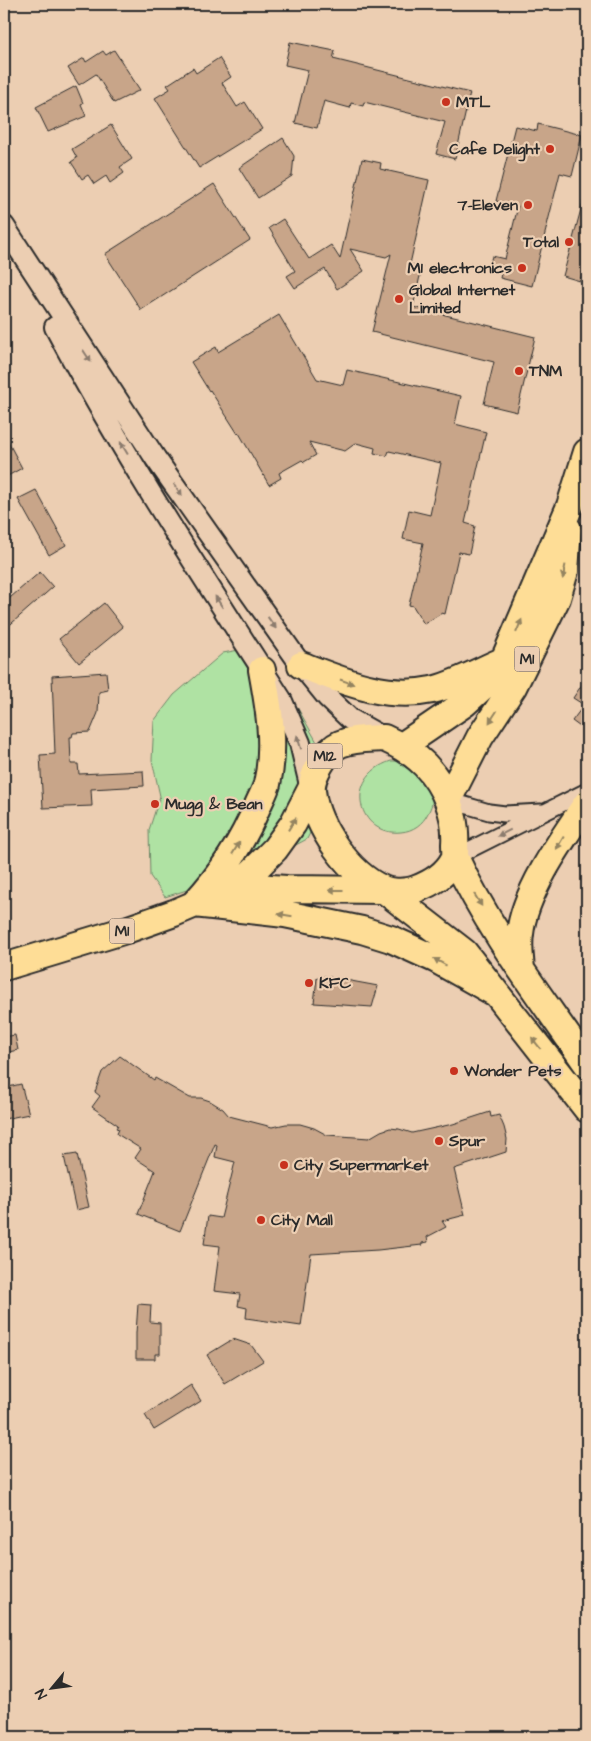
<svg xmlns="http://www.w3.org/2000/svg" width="591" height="1741" viewBox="0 0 591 1741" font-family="'Architects Daughter',sans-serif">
<rect width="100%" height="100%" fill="#ecceb2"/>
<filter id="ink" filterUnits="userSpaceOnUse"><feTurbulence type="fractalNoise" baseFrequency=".02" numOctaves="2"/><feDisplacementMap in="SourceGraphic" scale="10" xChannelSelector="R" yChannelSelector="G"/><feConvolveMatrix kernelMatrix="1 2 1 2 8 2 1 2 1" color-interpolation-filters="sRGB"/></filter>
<g filter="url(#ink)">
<path fill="#afe2a3" stroke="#6d8667" d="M 255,647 L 284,684 L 326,758 L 327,799 L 307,839 L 249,870 L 165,897 L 150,876 L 149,830 L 160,796 L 152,760 L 154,721 L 174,695 L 223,653 Z
M 391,761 C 399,761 407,761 414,765 C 418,768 430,789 432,795 C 434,800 431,808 428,813 C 423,824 413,831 401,832 C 358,837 342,777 391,761 Z"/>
<path fill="#c8a589" stroke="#2b2b2b" d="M 290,42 L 335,51 L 333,59 L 470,93 L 455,159 L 436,154 L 445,122 L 364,102 L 363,106 L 351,103 L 350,108 L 324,101 L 317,128 L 295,123 L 308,70 L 285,65 Z
M 114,50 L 140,90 L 114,103 L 96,74 L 79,85 L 68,68 L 84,58 L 86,62 L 103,51 L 106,55 Z
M 219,58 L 231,77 L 222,83 L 237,107 L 245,102 L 262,129 L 199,168 L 155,98 L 170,89 L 167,85 L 193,68 L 196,73 Z
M 76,86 L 83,103 L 81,104 L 86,116 L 48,132 L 36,107 Z
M 538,124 L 582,135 L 572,176 L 560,173 L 532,286 L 500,278 L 502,270 L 489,267 L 492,256 L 505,259 L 518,206 L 496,201 L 515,126 L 537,131 Z
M 111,125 L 132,159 L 120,167 L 124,173 L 110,183 L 106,176 L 94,184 L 88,175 L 82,179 L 71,162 L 77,158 L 72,149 Z
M 283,138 L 294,156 L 292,176 L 258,198 L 239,168 Z
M 362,159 L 381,163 L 380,169 L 429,180 L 410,264 L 422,267 L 413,307 L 535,337 L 517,412 L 484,404 L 494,362 L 372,332 L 391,254 L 386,257 L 350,249 L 364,271 L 337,289 L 325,269 L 295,288 L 287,276 L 295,271 L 269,228 L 283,219 L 309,259 L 331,245 L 340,259 Z
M 214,184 L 250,240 L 141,310 L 105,254 Z
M 584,198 L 587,198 L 587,254 L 580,281 L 563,276 Z
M 279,315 L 317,379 L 343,385 L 347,370 L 461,396 L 455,424 L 486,432 L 465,523 L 475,526 L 469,554 L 459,552 L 445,614 L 442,613 L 424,624 L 413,606 L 409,605 L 423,543 L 403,539 L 409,510 L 430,515 L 441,463 L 389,451 L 387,456 L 374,453 L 375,448 L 356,443 L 345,451 L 309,442 L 316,455 L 304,462 L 302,460 L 279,473 L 281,478 L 269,485 L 239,433 L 238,434 L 210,390 L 209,391 L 191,362 L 216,347 L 218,352 Z
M 4,434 L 22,468 L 4,478 Z
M 36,490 L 66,545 L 49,555 L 18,499 Z
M 40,572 L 53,587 L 4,630 L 4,603 Z
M 104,603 L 123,627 L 79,663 L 59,639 Z
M 106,672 L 108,690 L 99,692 L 98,713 L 90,732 L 73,733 L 72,737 L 70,737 L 71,764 L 78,764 L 79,774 L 143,771 L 144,786 L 91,789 L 92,806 L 43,808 L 40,755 L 55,754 L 52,676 Z
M 587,677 L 587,732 L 572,721 L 584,705 L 573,698 Z
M 324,976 L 378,986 L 372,1007 L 314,1003 L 317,978 L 323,979 Z
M 15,1035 L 18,1050 L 4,1053 L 4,1037 Z
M 120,1056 L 154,1080 L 155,1078 L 190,1098 L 201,1098 L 210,1101 L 223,1109 L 229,1116 L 272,1127 L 286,1124 L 300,1124 L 314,1128 L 327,1135 L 369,1138 L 381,1131 L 390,1128 L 399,1129 L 412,1133 L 453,1124 L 490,1112 L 491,1117 L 499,1115 L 504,1127 L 507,1139 L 506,1152 L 454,1169 L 465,1215 L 442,1221 L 446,1227 L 427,1237 L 428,1242 L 422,1243 L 422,1245 L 378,1250 L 311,1254 L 301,1326 L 246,1318 L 247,1308 L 238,1306 L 240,1294 L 214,1291 L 220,1246 L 204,1244 L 208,1216 L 221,1218 L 235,1162 L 215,1157 L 217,1145 L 215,1144 L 180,1231 L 138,1214 L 155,1171 L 135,1158 L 141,1149 L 117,1134 L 119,1129 L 116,1128 L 118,1125 L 92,1107 L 100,1096 L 95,1092 L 102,1072 Z
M 21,1084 L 29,1114 L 4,1119 L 4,1088 Z
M 77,1154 L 89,1207 L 76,1210 L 64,1156 Z
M 138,1304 L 151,1305 L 150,1322 L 160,1323 L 160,1354 L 155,1354 L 155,1359 L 136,1359 L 136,1333 Z
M 233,1339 L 251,1345 L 263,1361 L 225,1384 L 207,1355 Z
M 191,1385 L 201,1401 L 154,1430 L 145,1415 Z"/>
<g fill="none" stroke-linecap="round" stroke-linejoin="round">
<g stroke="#2b2b2b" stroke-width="19">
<path id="street" d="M 448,800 L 489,812 L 505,814 L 541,812
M 455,857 L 587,791"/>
</g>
<g stroke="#2b2b2b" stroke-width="24">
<path id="secondary" d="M 4,226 L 156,459 L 301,665 L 327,697 L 350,719 L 384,738
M 55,327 C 123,455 203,577 281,699 L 300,743 L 311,789"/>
</g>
<g stroke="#2b2b2b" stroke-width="30">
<path id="highway" d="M 301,665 C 343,681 386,700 432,690 C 452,686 481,670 500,662
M 262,670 C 269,708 276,746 267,784 C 265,791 261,798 258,805 C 243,841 220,876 194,904 L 285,914 L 362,930 L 391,939 L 435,959 L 497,994
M 384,738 C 400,745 413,753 425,765 C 445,786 457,816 455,844 C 455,849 456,855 454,859 C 446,875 432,883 416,889 C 408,892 391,893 383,889 C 349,874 316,827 312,791 C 310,777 326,750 340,744 C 354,738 369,739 384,738 Z
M 402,746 L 465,703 L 489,681 L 504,660 L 570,506 L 587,452
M 448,800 L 480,737 L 513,687 L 557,598 L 565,571 L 568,529
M 455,857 C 489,931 541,997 587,1064
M 238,886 L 287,889 L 384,890 L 464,952 L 587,1109
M 4,967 L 126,930 L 174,913 L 238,886 L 275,849 L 293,824 L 311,789
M 521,969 C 520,958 518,946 520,934 C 524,892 563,838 587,803"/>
</g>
<use href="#street" stroke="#ecceb2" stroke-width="15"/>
<use href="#secondary" stroke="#ecceb2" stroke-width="20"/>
<use href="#highway" stroke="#fedd96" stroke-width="26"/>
</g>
<defs><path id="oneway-solid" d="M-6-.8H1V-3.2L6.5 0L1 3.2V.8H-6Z" transform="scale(1.25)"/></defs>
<g fill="#8c7c6e">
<use href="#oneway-solid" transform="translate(87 356) rotate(57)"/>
<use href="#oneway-solid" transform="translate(124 448) rotate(-121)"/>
<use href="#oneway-solid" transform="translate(178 490) rotate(55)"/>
<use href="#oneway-solid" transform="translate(219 602) rotate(-123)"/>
<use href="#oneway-solid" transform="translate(272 623) rotate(55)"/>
<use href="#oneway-solid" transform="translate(299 742) rotate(-107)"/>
<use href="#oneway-solid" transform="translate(504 833) rotate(154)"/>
</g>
<g fill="#948460">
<use href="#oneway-solid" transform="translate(564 572) rotate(101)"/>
<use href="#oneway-solid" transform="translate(519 626) rotate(-67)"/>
<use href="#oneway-solid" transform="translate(347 682) rotate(19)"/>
<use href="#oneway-solid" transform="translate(493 717) rotate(123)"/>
<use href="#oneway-solid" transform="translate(292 824) rotate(-58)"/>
<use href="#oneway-solid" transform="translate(560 843) rotate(120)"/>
<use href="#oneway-solid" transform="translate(236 848) rotate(-59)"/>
<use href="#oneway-solid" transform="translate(336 890) rotate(-180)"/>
<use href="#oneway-solid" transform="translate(478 900) rotate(58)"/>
<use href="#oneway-solid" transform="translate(285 915) rotate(-171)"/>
<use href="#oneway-solid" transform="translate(440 962) rotate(-151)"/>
<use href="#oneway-solid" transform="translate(536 1043) rotate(-128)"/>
</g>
</g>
<g fill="#c8321e" stroke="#ecceb2" stroke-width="2">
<circle cx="446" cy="102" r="5"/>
<circle cx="550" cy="149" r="5"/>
<circle cx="528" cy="205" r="5"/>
<circle cx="569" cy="242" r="5"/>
<circle cx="522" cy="268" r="5"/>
<circle cx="399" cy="299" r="5"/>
<circle cx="519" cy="371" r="5"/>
<circle cx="155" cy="804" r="5"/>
<circle cx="309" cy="983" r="5"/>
<circle cx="454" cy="1071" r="5"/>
<circle cx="439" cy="1141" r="5"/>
<circle cx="284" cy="1165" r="5"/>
<circle cx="261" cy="1220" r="5"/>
</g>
<g text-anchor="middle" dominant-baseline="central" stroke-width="4.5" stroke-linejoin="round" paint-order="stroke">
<g fill="#ecceb2" stroke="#655c54" stroke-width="1">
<rect x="514.5" y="646.5" width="25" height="25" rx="4"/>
<rect x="307.5" y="743.5" width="35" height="25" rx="4"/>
<rect x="109.5" y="918.5" width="25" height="25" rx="4"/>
</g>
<g font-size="15" font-weight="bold" fill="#2b2b2b">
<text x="527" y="659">M1</text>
<text x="325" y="756">M12</text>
<text x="122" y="931">M1</text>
</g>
<g font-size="16" font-weight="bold" fill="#2b2b2b" stroke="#ecceb2" text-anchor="start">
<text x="456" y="102">MTL</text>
<text x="540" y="149" text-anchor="end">Cafe Delight</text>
<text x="518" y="205" text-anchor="end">7-Eleven</text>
<text x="559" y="242" text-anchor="end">Total</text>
<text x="512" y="268" text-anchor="end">M1 electronics</text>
<text x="409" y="290">Global Internet<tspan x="409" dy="18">Limited</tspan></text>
<text x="529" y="371">TNM</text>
<text x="165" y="804">Mugg &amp; Bean</text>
<text x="319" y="983">KFC</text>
<text x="464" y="1071">Wonder Pets</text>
<text x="449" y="1141">Spur</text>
<text x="294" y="1165">City Supermarket</text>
<text x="271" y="1220">City Mall</text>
</g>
</g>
<rect width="591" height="1741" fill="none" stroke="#ecceb2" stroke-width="20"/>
<rect x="10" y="10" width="571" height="1721" fill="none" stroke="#2b2b2b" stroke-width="2" filter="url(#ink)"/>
<g transform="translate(52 1688) rotate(241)" stroke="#ecceb2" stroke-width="4" paint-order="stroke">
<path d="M0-4L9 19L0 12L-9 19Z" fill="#2b2b2b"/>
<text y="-8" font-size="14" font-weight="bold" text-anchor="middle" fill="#2b2b2b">N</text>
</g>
</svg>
